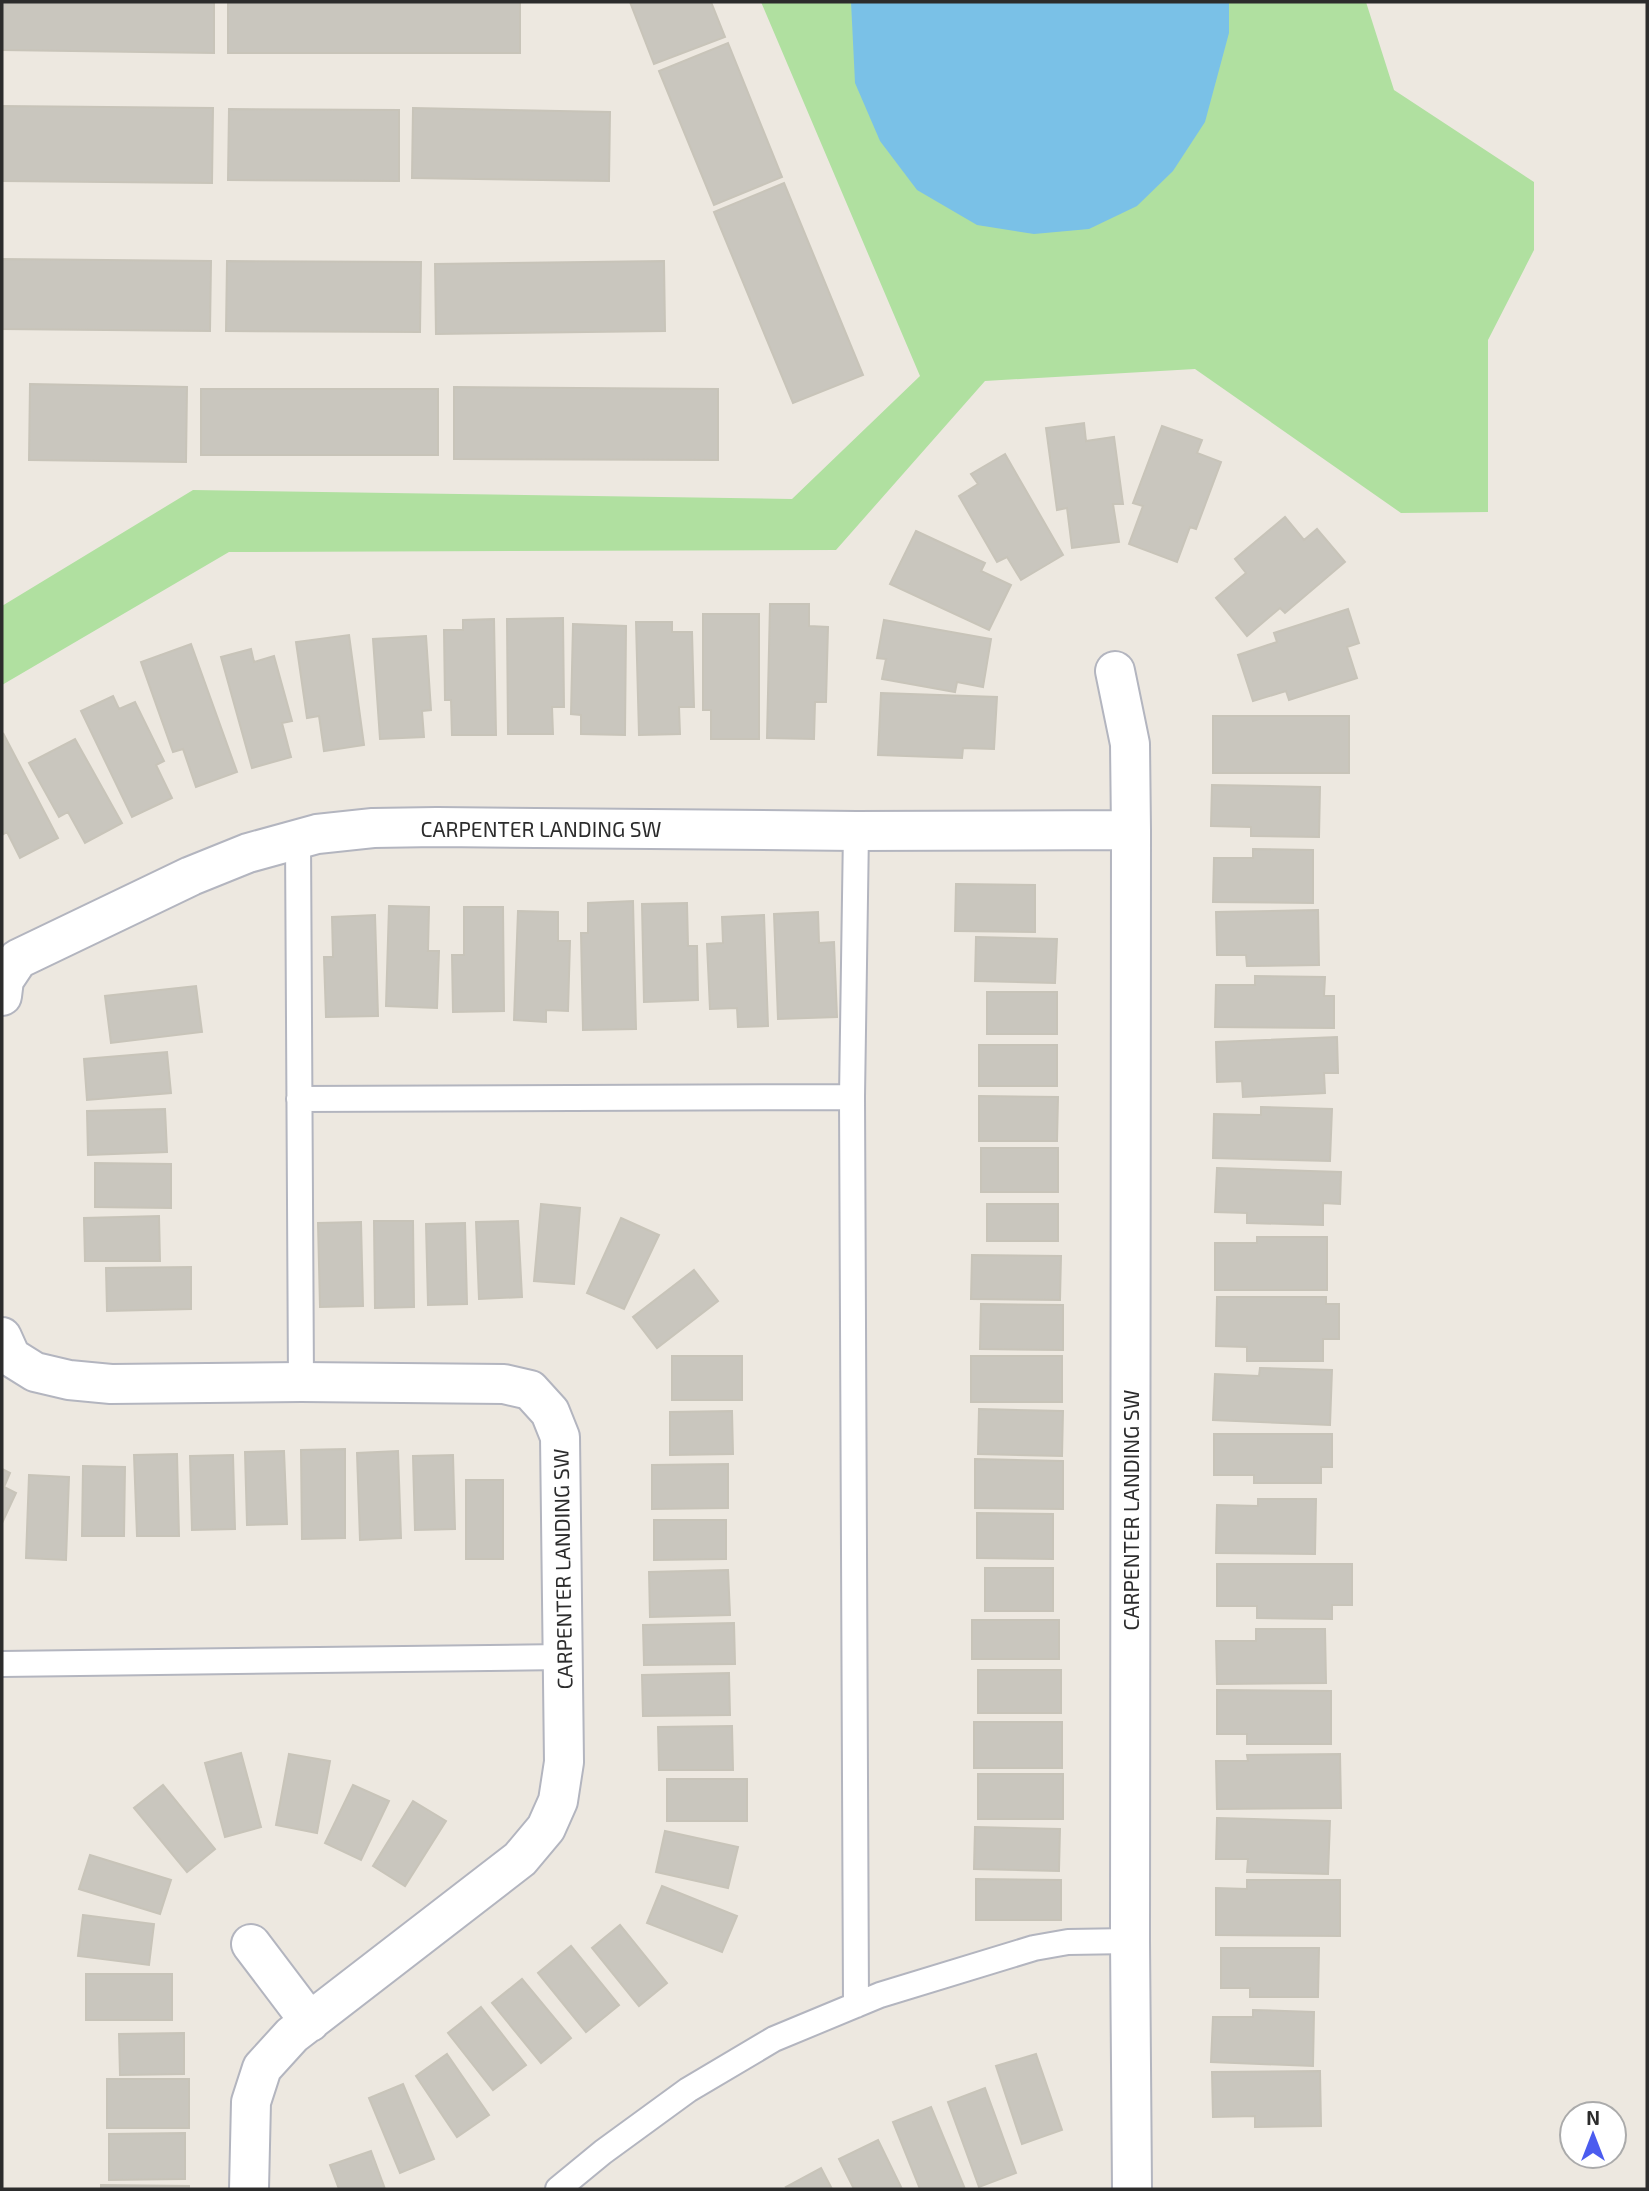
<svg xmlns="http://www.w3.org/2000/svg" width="1649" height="2191" viewBox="0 0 1649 2191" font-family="'Exo 2',sans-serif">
<rect width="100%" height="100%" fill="#ede8e0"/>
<path fill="#b0e0a0" d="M 761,2 L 1366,2 L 1394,90 L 1534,182 L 1534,250 L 1488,340 L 1488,512 L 1401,513 L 1195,369 L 985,381 L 836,550 L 229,552 L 2,685 L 2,606 L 193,490 L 792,499 L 920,376 Z"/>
<path fill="#7ac1e7" d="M 851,2 L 1229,2 L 1229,33 L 1205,122 L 1173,171 L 1137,206 L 1089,229 L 1034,234 L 977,225 L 917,190 L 880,141 L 855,83 Z"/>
<path fill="#c9c6be" stroke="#c8c4b9" stroke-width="2" d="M 2,2 L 214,2 L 214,53 L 2,50 Z
M 228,2 L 520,2 L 520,53 L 228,53 Z
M 630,2 L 711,2 L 725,37 L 654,64 Z
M 728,43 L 782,177 L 714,205 L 659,71 Z
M 2,106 L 213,108 L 212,183 L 2,181 Z
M 413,108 L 610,112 L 609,181 L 412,178 Z
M 229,109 L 399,110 L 399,181 L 228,180 Z
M 784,183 L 863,375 L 793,403 L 714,212 Z
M 2,259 L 211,261 L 210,331 L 2,329 Z
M 227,261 L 421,262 L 420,332 L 226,331 Z
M 664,261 L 665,331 L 436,334 L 435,264 Z
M 30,384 L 187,387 L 186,462 L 29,460 Z
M 454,387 L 718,389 L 718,460 L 454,459 Z
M 201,389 L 438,389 L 438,455 L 201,455 Z
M 1084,423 L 1086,441 L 1114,437 L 1123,504 L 1113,504 L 1119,542 L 1072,548 L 1067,508 L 1057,510 L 1046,428 Z
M 1162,426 L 1202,440 L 1197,453 L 1221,462 L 1196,529 L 1190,527 L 1177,562 L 1129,544 L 1143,506 L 1133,503 Z
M 1005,454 L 1063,555 L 1021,580 L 1007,557 L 997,562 L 959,496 L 978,484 L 971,474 Z
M 1285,517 L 1304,540 L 1317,529 L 1345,562 L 1285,613 L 1280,608 L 1247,636 L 1216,598 L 1246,573 L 1235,559 Z
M 916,531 L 985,563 L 981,571 L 1011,585 L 989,630 L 890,584 Z
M 770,604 L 809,604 L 809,626 L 828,627 L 826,702 L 815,702 L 814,739 L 767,738 Z
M 1348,609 L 1359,643 L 1347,647 L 1357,678 L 1289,700 L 1286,691 L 1253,701 L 1238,655 L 1277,642 L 1274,633 Z
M 703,614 L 759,614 L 759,739 L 711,739 L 711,710 L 703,710 Z
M 563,618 L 564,707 L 552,707 L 553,734 L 508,734 L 507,619 Z
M 494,619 L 496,735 L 452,735 L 451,700 L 445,700 L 444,630 L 463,630 L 463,620 Z
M 884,620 L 991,639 L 983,687 L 957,682 L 955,692 L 882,679 L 886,659 L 877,658 Z
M 636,622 L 672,622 L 672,632 L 692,632 L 694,707 L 679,707 L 680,734 L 639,735 Z
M 573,624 L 626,626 L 625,735 L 581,734 L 581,715 L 571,714 Z
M 349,635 L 364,745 L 324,751 L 319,716 L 307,718 L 296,642 Z
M 426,636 L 431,710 L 422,711 L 424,737 L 380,739 L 373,639 Z
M 191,644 L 237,772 L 196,787 L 183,749 L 173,752 L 141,662 Z
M 251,649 L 254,662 L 274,656 L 292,721 L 282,723 L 291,757 L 252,768 L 221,657 Z
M 881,693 L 997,697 L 994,749 L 963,748 L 962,758 L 878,755 Z
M 113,696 L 119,709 L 135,702 L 164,761 L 156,765 L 172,798 L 132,817 L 81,711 Z
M 1213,716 L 1349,716 L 1349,773 L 1213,773 Z
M 3,733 L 58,838 L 20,858 L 7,832 L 2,835 Z
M 75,739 L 122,823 L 85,843 L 68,812 L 59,817 L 29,763 Z
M 1212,785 L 1320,787 L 1319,837 L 1251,836 L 1251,827 L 1211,826 Z
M 1253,849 L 1313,850 L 1313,903 L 1213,902 L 1214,858 L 1253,858 Z
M 956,884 L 1035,885 L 1035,932 L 955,931 Z
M 633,901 L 636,1029 L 583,1030 L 581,933 L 588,933 L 588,903 Z
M 687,903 L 688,946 L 697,946 L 698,1000 L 644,1002 L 642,904 Z
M 389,906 L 429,907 L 428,951 L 439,951 L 437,1008 L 386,1006 Z
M 464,907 L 503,907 L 504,1011 L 453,1012 L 452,955 L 464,955 Z
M 1318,910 L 1319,965 L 1247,966 L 1246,955 L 1217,955 L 1216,912 Z
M 518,911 L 558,912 L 558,941 L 570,941 L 568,1011 L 546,1010 L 546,1022 L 514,1020 Z
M 818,912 L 819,943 L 834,942 L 837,1017 L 778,1019 L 774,914 Z
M 375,915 L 378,1016 L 326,1017 L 324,957 L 333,957 L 332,917 Z
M 764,915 L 768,1026 L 738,1027 L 737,1008 L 710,1009 L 707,944 L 723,943 L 722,917 Z
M 976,937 L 1057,939 L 1055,983 L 975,981 Z
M 1255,976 L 1325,977 L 1324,996 L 1334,996 L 1334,1028 L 1215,1027 L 1216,985 L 1255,985 Z
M 196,986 L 202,1032 L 111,1043 L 105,996 Z
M 987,992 L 1057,992 L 1057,1034 L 987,1034 Z
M 1337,1037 L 1338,1073 L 1324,1073 L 1325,1093 L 1243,1097 L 1242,1081 L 1217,1082 L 1216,1042 Z
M 979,1045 L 1057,1045 L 1057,1086 L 979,1086 Z
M 167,1052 L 171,1093 L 87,1100 L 84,1059 Z
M 979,1096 L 1058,1097 L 1057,1141 L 979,1141 Z
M 1261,1107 L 1332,1109 L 1330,1161 L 1213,1158 L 1214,1114 L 1261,1115 Z
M 165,1109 L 167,1152 L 88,1155 L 87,1111 Z
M 981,1148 L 1058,1148 L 1058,1192 L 981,1192 Z
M 95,1163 L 171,1164 L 171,1208 L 95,1207 Z
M 1217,1168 L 1341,1172 L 1340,1204 L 1323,1203 L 1323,1225 L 1247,1223 L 1247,1213 L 1215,1212 Z
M 541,1204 L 580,1208 L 574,1284 L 534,1281 Z
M 987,1204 L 1058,1204 L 1058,1241 L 987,1241 Z
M 159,1216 L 160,1261 L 85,1261 L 84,1218 Z
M 621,1218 L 659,1235 L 624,1309 L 587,1293 Z
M 374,1221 L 413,1221 L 414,1307 L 375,1308 Z
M 518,1221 L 522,1297 L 479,1299 L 476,1222 Z
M 361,1222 L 363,1306 L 320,1307 L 318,1223 Z
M 465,1223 L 467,1304 L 428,1305 L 426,1224 Z
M 1257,1237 L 1327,1237 L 1327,1290 L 1215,1290 L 1215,1243 L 1257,1243 Z
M 972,1255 L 1061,1256 L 1060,1300 L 971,1299 Z
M 191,1267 L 191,1309 L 107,1311 L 106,1268 Z
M 694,1270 L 718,1301 L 657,1348 L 633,1317 Z
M 1217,1297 L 1326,1297 L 1326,1304 L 1339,1304 L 1339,1339 L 1323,1339 L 1323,1361 L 1247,1361 L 1247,1347 L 1216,1346 Z
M 981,1304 L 1063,1305 L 1063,1350 L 980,1349 Z
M 672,1356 L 742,1356 L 742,1400 L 672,1400 Z
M 971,1356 L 1062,1356 L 1062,1402 L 971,1402 Z
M 1260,1368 L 1332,1370 L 1330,1425 L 1213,1420 L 1215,1374 L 1259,1376 Z
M 979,1409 L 1063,1411 L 1062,1456 L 978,1454 Z
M 732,1411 L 733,1454 L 670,1455 L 670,1412 Z
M 1214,1434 L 1332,1434 L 1332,1467 L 1321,1467 L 1321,1483 L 1254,1483 L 1254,1475 L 1214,1475 Z
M 345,1449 L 345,1538 L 302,1539 L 301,1450 Z
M 284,1451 L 287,1524 L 247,1525 L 245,1452 Z
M 398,1451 L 401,1538 L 360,1540 L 357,1453 Z
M 177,1454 L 179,1536 L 137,1536 L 134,1455 Z
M 233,1455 L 235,1529 L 192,1530 L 190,1456 Z
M 453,1455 L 455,1529 L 415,1530 L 413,1456 Z
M 975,1459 L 1063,1461 L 1063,1509 L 975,1508 Z
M 728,1464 L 728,1508 L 652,1509 L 652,1465 Z
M 83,1466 L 125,1467 L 124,1536 L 82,1536 Z
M 2,1469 L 10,1473 L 4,1487 L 16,1493 L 2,1523 Z
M 29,1475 L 69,1477 L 66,1560 L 26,1558 Z
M 466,1480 L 503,1480 L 503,1559 L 466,1559 Z
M 1258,1499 L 1316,1499 L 1315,1554 L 1216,1553 L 1217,1505 L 1258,1506 Z
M 977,1513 L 1053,1514 L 1053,1559 L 977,1558 Z
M 654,1520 L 726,1520 L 726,1559 L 654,1560 Z
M 1217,1564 L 1352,1564 L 1352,1605 L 1332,1605 L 1332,1619 L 1257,1618 L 1257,1606 L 1217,1606 Z
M 985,1568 L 1053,1568 L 1053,1611 L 985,1611 Z
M 728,1570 L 730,1615 L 650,1617 L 649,1572 Z
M 972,1620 L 1059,1620 L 1059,1659 L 972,1659 Z
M 734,1623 L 735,1664 L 644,1665 L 643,1625 Z
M 1256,1629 L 1325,1629 L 1326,1683 L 1217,1684 L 1216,1641 L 1256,1641 Z
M 978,1670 L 1061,1670 L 1061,1713 L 978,1713 Z
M 729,1673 L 730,1715 L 643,1716 L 642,1675 Z
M 1217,1690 L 1331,1691 L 1331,1744 L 1247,1744 L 1247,1734 L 1217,1734 Z
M 974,1722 L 1062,1722 L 1062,1768 L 974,1768 Z
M 732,1726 L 733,1770 L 659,1770 L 658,1727 Z
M 241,1753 L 261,1827 L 225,1837 L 205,1763 Z
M 289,1754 L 330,1761 L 317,1833 L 276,1825 Z
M 1340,1754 L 1341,1808 L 1217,1809 L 1216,1761 L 1248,1761 L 1247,1755 Z
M 978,1774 L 1063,1774 L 1063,1819 L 978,1819 Z
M 667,1779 L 747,1779 L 747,1821 L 667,1821 Z
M 163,1785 L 215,1849 L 187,1872 L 134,1808 Z
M 353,1785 L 389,1801 L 361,1860 L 325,1843 Z
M 413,1801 L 446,1821 L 405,1886 L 373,1866 Z
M 1217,1818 L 1330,1821 L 1328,1874 L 1247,1872 L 1248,1859 L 1216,1859 Z
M 975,1827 L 1060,1829 L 1059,1871 L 974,1869 Z
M 665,1831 L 738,1847 L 728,1888 L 656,1872 Z
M 90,1855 L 171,1880 L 160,1914 L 79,1889 Z
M 976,1879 L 1061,1880 L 1061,1920 L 976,1920 Z
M 1247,1880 L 1340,1880 L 1340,1936 L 1216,1935 L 1216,1888 L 1247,1889 Z
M 662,1886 L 737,1916 L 722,1952 L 647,1923 Z
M 83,1915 L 154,1924 L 149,1965 L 78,1956 Z
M 620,1925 L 667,1983 L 639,2006 L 592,1948 Z
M 571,1946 L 619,2005 L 586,2032 L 538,1973 Z
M 1221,1948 L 1319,1948 L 1318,1997 L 1250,1997 L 1250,1988 L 1221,1988 Z
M 86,1974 L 172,1974 L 172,2020 L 86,2020 Z
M 522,1979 L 571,2038 L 541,2063 L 492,2003 Z
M 481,2007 L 526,2065 L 493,2090 L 448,2033 Z
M 1253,2010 L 1314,2012 L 1313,2066 L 1211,2062 L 1213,2017 L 1253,2017 Z
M 184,2033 L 184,2074 L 120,2075 L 119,2034 Z
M 447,2054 L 489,2115 L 457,2137 L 416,2076 Z
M 1036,2054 L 1062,2130 L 1022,2144 L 996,2066 Z
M 1320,2071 L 1321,2126 L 1255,2127 L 1255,2116 L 1213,2117 L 1212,2072 Z
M 107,2079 L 189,2079 L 189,2128 L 107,2128 Z
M 403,2084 L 434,2159 L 400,2173 L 369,2098 Z
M 985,2088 L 1016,2173 L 979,2187 L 948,2102 Z
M 931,2107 L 965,2189 L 920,2189 L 893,2122 Z
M 185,2133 L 185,2179 L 109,2180 L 109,2134 Z
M 878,2140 L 902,2189 L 854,2189 L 839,2159 Z
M 371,2151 L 385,2189 L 339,2189 L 330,2165 Z
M 821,2168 L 832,2189 L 788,2189 L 786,2187 Z
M 101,2185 L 189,2186 L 189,2189 L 101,2189 Z"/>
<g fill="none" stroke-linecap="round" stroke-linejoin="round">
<g stroke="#b3b5bf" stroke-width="28">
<path id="service" d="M 856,831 L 852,1097 L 856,2005
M 298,839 L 301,1382
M 299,1099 L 852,1097
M 2,1664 L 563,1657
M 558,2189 L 603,2152 L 688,2090 L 774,2039 L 880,1995 L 1034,1948 L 1068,1942 L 1130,1941"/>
</g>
<g stroke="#b3b5bf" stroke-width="42">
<path id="minor" d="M 1115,671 L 1130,744 L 1131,830
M 2,996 L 4,980 L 18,959 L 191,876 L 248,853 L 317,834 L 373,828 L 437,827 L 856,831 L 1131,830 L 1130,1941 L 1132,2189
M 2,1337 L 11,1357 L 35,1372 L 69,1380 L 111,1384 L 301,1382 L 504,1384 L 530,1390 L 550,1412 L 560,1437 L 564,1762 L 558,1801 L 546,1828 L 520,1859 L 292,2035 L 262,2068 L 251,2102 L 249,2189
M 251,1944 L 310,2022"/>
</g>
<use href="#service" stroke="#fff" stroke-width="24"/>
<use href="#minor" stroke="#fff" stroke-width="38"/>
</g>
<g text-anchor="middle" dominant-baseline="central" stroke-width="5" stroke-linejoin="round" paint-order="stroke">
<g font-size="21" fill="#2c2c2c" stroke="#fff">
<text x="541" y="828">CARPENTER LANDING SW</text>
<text transform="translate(1130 1510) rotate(-90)">CARPENTER LANDING SW</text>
<text transform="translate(562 1569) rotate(-91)">CARPENTER LANDING SW</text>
</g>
</g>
<rect width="1649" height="2191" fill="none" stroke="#2c2c2c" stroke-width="7"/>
<g transform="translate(1593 2135)"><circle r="33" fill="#ffffff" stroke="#ababab" stroke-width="2"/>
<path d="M0-5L12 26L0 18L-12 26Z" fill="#4b5cef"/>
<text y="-10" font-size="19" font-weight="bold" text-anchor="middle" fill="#2c2c2c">N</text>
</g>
</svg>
